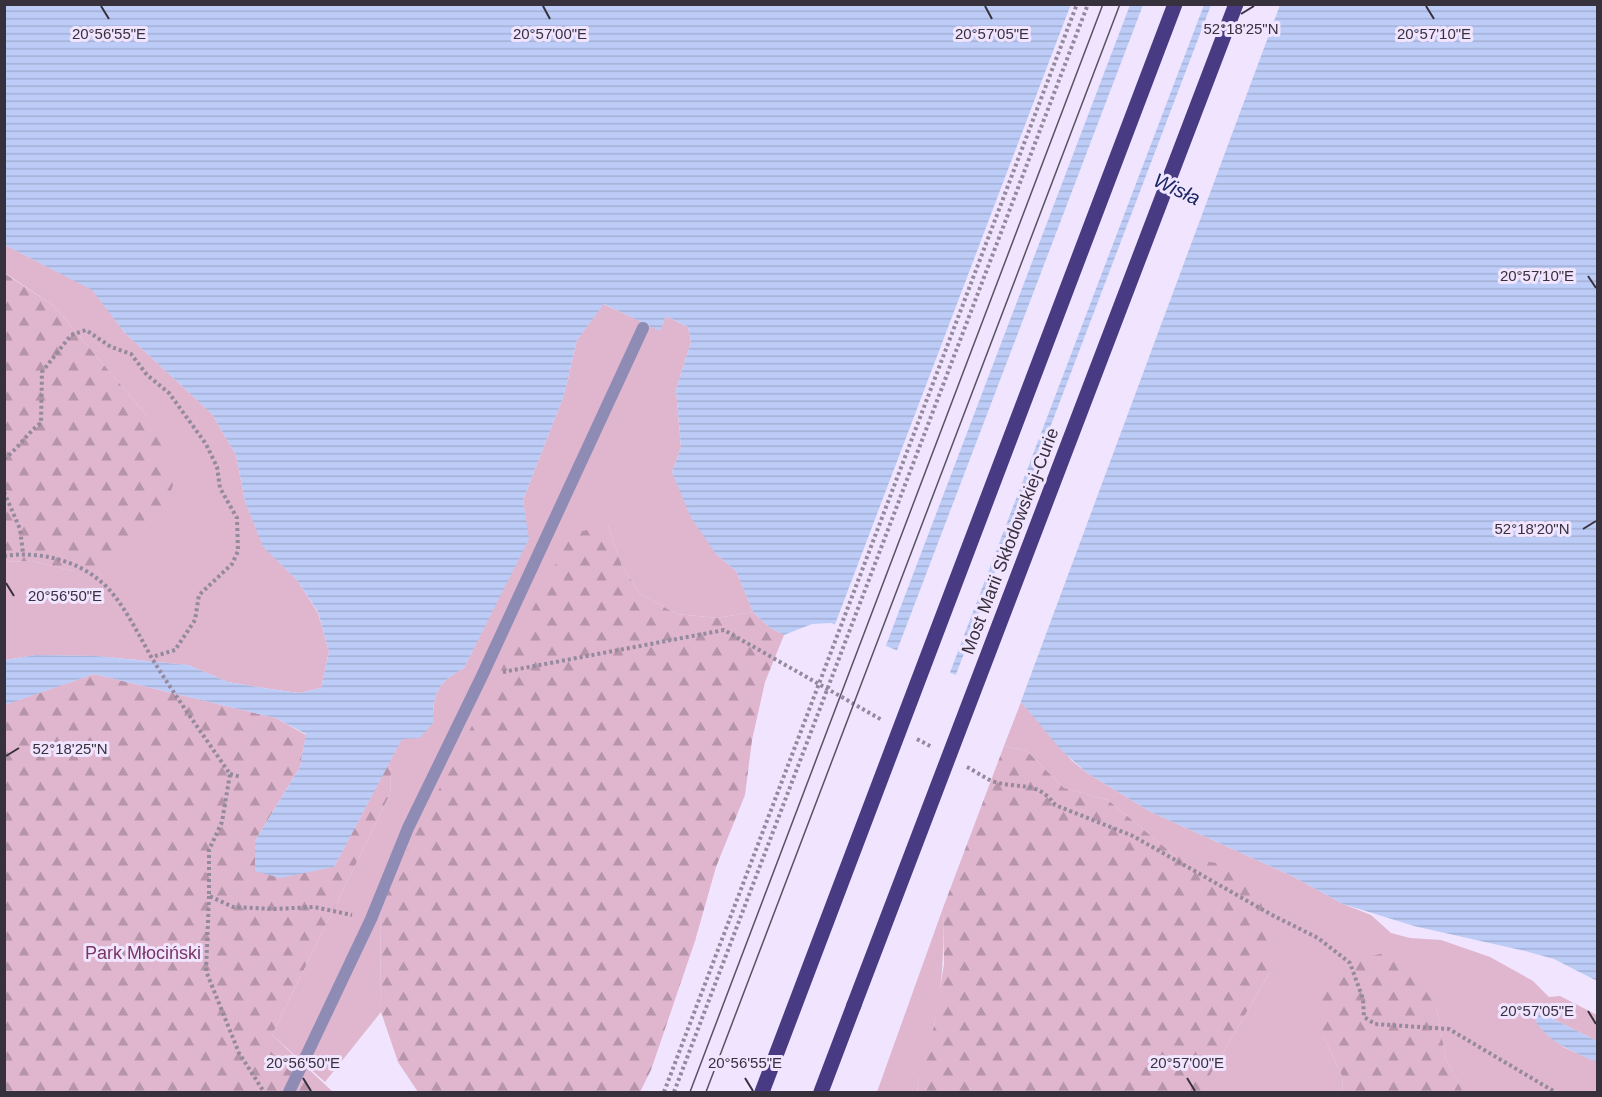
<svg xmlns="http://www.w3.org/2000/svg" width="1602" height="1097" viewBox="0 0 1602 1097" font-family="Helvetica,sans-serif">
<defs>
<pattern id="forest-firs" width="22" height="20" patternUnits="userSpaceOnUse" patternTransform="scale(1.5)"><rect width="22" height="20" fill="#e0b5ce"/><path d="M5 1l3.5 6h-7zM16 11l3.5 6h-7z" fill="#b694a9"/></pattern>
<pattern id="water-rules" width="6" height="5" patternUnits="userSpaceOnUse" patternTransform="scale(1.5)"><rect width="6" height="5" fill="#bdccf7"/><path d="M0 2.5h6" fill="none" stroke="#a3b0d5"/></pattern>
</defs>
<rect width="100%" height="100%" fill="#f0e4fe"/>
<path fill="#e0b5ce" d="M 5,245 L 93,290 L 124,332 L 212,414 L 236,455 L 245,501 L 263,546 L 297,580 L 318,613 L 329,652 L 321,688 L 299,693 L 270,689 L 228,682 L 188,665 L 96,656 L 36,655 L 5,660 L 5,562 L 32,561 L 74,571 L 148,417 L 54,306 L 5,273 Z
M 603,304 L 660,330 L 666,316 L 688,327 L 691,342 L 676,389 L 681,447 L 672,472 L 716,554 L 736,571 L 753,612 L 717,618 L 677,614 L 640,594 L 622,566 L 608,526 L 380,903 L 381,1012 L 325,1082 L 272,1035 L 390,794 L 391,771 L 389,763 L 402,738 L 433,723 C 433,693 437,683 464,668 L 528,539 L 523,500 L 564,395 L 577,340 Z
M 1021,702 L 1072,761 L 1087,773 L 1151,812 L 1292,876 L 1343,904 L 1371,915 L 1391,933 L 1410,938 L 1441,940 L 1490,957 L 1533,981 L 1549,997 L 1560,996 L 1597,1015 L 1597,1041 L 1541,1013 L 1563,1047 L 1597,1062 L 1597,1092 L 1463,1092 L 1446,1059 L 1436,1006 L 1324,1037 L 1342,1076 L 1343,1092 L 1210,1092 L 1210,1075 L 1270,972 L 1182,858 L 1174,855 L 1108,800 L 1064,788 L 1027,751 L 1004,746 Z
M 943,908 C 944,948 943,986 934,1025 C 930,1048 920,1069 917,1092 L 877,1092 Z"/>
<path fill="url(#forest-firs)" d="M 4,273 L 54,306 L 148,417 L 164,448 L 173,485 L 162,517 L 118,559 L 97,570 L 74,571 L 32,561 L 5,562 Z
M 608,526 L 622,566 L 640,594 L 677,614 L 717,618 L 753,612 L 769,627 L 784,635 L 765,682 L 752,740 L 745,795 L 716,867 L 695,941 L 651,1070 L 640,1092 L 418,1092 L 398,1062 L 381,1012 L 380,903 L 572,533 Z
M 94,674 L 276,718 L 306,735 L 300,767 L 255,841 L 334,867 L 389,763 L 391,771 L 390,794 L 272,1035 L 333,1092 L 5,1092 L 4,705 Z
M 1004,746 L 1027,751 L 1064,788 L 1108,800 L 1174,855 L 1216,863 L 1257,890 L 1272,938 L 1270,972 L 1210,1075 L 1210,1092 L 917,1092 L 920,1074 L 934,1026 L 944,964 L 943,908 Z
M 1388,952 L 1417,978 L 1436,1006 L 1446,1059 L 1463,1092 L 1343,1092 L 1342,1076 L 1324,1037 L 1316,1008 L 1327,980 L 1344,963 Z"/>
<path fill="url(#water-rules)" d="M 5,5 L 1597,5 L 1597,981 L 1554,959 L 1525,951 L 1414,926 L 1343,904 L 1292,876 L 1151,812 L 1087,773 L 1061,750 L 1021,702 L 831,623 L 812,624 L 784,635 L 769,627 L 753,612 L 736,571 L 716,554 L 691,518 L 672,472 L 681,447 L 676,389 L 691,342 L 688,327 L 666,316 L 660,331 L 604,304 L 577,340 L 564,395 L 523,500 L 529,539 L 464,668 C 437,683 433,693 433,723 L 420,738 L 402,739 L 334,867 L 280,878 L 255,871 L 255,841 L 300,767 L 306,734 L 276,718 L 94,674 L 5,705 L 5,660 L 36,655 L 96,656 L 188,665 L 228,682 L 270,689 L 299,693 L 321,688 L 329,652 L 318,612 L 297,580 L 263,547 L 245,501 L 236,455 L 212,414 L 124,332 L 92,290 L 5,245 Z
M 1541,1013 L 1597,1041 L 1597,1062 C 1574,1052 1544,1041 1533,1016 Z"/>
<path fill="#f0e4fe" d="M 1071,4 L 1130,5 L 885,648 L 834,627 Z
M 1143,5 L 1204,5 L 949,675 L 896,653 Z
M 1211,5 L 1280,5 L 1020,704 L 955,677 Z"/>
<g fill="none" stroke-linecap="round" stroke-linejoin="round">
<path stroke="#938a9d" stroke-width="4" stroke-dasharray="3 3" stroke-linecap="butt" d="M 4,459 C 20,447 26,434 41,423 L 42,372 L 71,335 L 86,330 L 111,347 L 131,354 L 147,375 L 169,393 L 206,444 L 217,467 L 220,488 L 237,518 L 238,551 L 232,564 L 199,595 L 195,620 L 175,650 L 152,657
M 4,492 L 20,529 L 23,553
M 4,556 C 36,551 74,559 99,580 C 121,597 139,636 153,660 C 177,699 204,736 230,774 L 222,822 L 209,850 L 209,896 L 233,907 L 274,909 L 314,907 L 352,915
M 503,672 L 724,630 L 882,720
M 917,739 L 932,747
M 967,767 C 975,771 983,777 992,781 C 1016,790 1037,779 1055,805 L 1133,836 L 1272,915 L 1318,938 L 1350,963 L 1363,999 L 1364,1017 L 1375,1024 L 1449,1029 L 1555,1092
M 230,774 L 241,777
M 209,896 L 206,971 L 239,1053 L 264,1092"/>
<path stroke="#8e8bb5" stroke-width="12" d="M 289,1092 L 371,919 L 408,828 L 482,676 L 643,328"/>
<path stroke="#483b83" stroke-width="15" d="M 821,1092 L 854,1005"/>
<path stroke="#595261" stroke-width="1.5" d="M 690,1092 L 1103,4
M 706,1092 L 1120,4"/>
<path stroke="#938a9d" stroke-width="4" stroke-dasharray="3 3" stroke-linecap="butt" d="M 664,1092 L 1077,4
M 674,1092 L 1088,4"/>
<path stroke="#483b83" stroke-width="15" d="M 854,1005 L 1236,4
M 762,1092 L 1175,4"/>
</g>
<path fill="none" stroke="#37313e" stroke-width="2" d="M 101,6 L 109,19M 543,6 L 550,19M 985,6 L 992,19M 1426,6 L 1434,19M 1241,14 L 1254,6M 1588,276 L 1596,288M 1583,529 L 1596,521M 6,583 L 14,596M 6,756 L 19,748M 1588,1011 L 1596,1024M 303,1078 L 311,1091M 745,1078 L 753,1091M 1187,1078 L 1195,1091"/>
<g text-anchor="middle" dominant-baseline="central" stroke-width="6" stroke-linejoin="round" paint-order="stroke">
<g font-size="18" fill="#37313e" stroke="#f0e4fe">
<text transform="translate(1010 541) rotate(-69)">Most Marii Skłodowskiej-Curie</text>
</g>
<g font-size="18" fill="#783661" stroke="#f0e4fe">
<text x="143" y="953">Park Młociński</text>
</g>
<g font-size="20" font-style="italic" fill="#1b2764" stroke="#f0e4fe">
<text transform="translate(1177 189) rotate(25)">Wisła</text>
</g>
</g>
<g font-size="15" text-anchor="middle" fill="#37313e" stroke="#f0e4fe" stroke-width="6" stroke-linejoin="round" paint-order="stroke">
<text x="1241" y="34">52°18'25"N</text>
<text x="109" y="39">20°56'55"E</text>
<text x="550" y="39">20°57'00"E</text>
<text x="992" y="39">20°57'05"E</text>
<text x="1434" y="39">20°57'10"E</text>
<text x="1537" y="281">20°57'10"E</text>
<text x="1532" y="534">52°18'20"N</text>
<text x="65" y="601">20°56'50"E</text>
<text x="70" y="754">52°18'25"N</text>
<text x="1537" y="1016">20°57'05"E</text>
<text x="303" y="1068">20°56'50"E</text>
<text x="745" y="1068">20°56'55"E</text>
<text x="1187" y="1068">20°57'00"E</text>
</g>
<rect width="1602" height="1097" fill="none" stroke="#37313e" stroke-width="12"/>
</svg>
